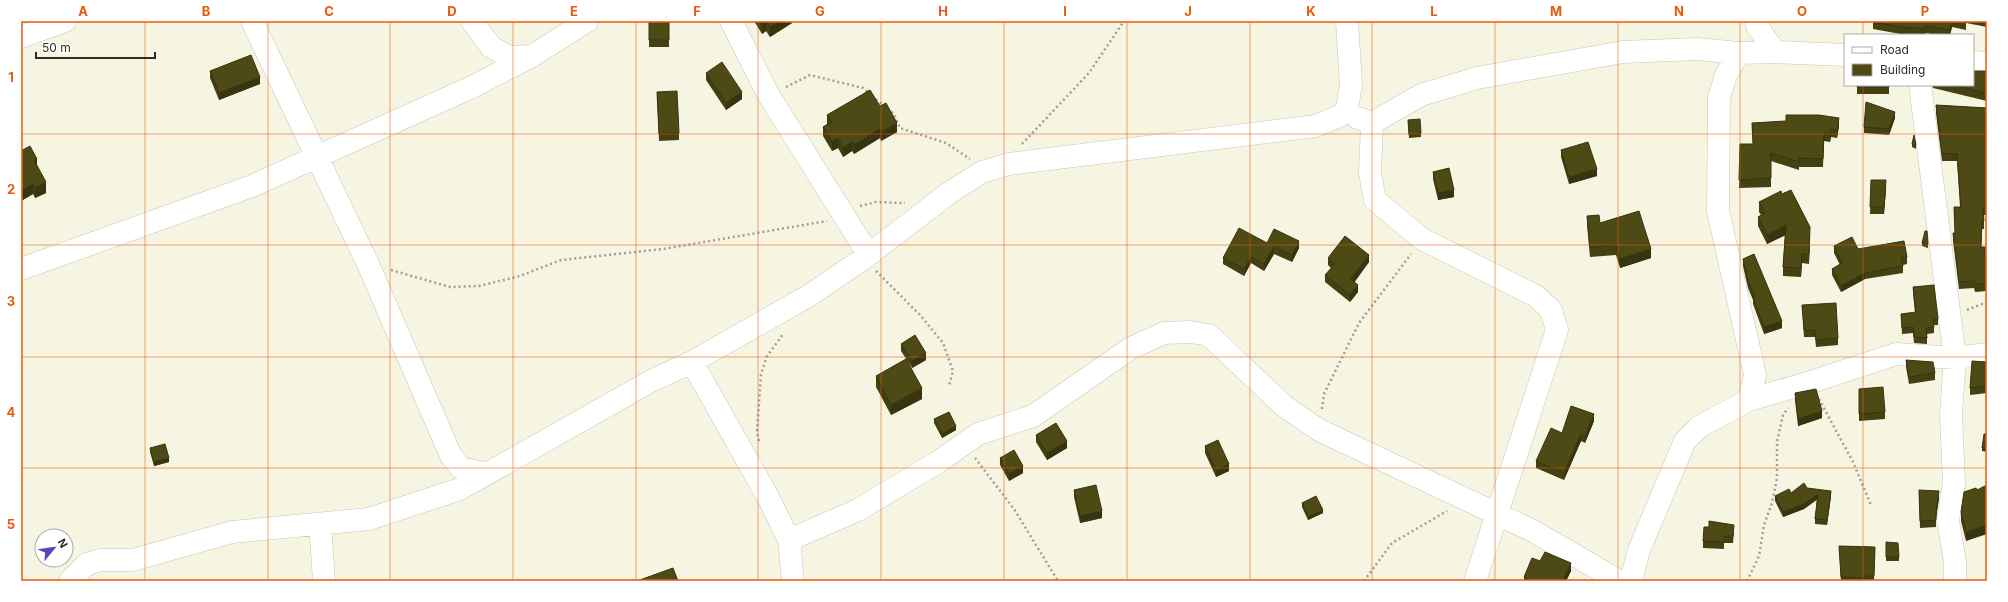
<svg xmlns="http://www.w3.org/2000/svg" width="2008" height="602" viewBox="0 0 2008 602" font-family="Inter,sans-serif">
<rect width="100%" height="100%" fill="#f6f5e1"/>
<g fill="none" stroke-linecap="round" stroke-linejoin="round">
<g stroke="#c8c7b5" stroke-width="23">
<path id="minor" d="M 252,21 L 368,264 L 451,456 L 461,468 L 486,474
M 472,21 L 491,47 L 509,57 L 532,56
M 731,21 L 768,94 L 868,254
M 1756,21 L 1757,26 L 1775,52
M 21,37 L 65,21
M 1739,53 L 1726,75 L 1719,98 L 1718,211 L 1755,375 L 1749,400
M 1973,62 L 1987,63
M 1920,85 L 1955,358 L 1951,414 L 1954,483 L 1948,521 L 1955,562 L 1955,581
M 1358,118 L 1372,123 L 1421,95 L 1477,78 L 1623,52 L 1697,49 L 1739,53 L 1775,52 L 1845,55
M 1372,123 L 1370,173 L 1375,200 L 1422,239 L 1536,296 L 1551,310 L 1557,330 L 1475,581
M 21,269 L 252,186 L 472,87 L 532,56 L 587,21
M 692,362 L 769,499 L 789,540 L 793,581
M 320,524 L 324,581
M 789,540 L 858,510 L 938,462 L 978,434 L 1033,416 L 1131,348 L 1164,333 L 1190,332 L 1209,335 L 1284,406 L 1319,430 L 1533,531 L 1619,581
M 70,581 L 87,564 L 100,560 L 133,560 L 232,532 L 369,519 L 460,489 L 651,381 L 692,362 L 810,295 L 863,259 L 949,193 L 982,172 L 1009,164 L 1316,126 L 1346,113 L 1351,85 L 1347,21
M 1631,581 L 1639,550 L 1685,441 L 1699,427 L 1749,400 L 1811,382 L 1896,354 L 1955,358 L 1987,354"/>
</g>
<path stroke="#a09f90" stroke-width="2.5" stroke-dasharray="2 3" stroke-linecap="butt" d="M 786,87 L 810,75 L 863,88 L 869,93
M 872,96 L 894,114 L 900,128 L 946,143 L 970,159
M 1022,144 L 1089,73 L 1124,21
M 860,206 L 876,202 L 905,203
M 391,270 L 450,287 L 479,286 L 520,276 L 561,260 L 663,249 L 827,221
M 876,271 L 921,316 L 943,343 L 953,371 L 949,386
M 1967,310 L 1987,302
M 1819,399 L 1853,462 L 1871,505
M 1322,409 L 1324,394 L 1359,323 L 1411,254
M 759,441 L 757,432 L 761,374 L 767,356 L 784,333
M 975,458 L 1014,509 L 1058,581
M 1364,581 L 1392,543 L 1447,511
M 1747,581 L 1759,556 L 1764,525 L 1772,503 L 1777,478 L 1777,442 L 1783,415 L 1788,408"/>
<use href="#minor" stroke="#fff" stroke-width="22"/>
</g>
<path fill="#434012" d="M 649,21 L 669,21 L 669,47 L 649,47 Z
M 754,21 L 792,21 L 792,23 L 770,37 L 766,31 L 762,34 Z
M 1873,21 L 1987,21 L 1987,27 L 1966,23 L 1966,30 L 1952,27 L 1950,35 L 1936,35 L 1926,33 L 1926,35 L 1918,35 L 1908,34 L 1908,35 L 1906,35 L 1873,29 Z
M 1987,68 L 1987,101 L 1933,88 L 1932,85 L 1973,85 L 1987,71 Z
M 210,71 L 260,84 L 219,100 L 210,78 Z
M 706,73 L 742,99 L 726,110 L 706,80 Z
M 1857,85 L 1889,85 L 1889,94 L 1857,94 Z
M 657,92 L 679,133 L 679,140 L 659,141 Z
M 1936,105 L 1987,108 L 1987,215 L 1984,215 L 1984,229 L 1982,229 L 1981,247 L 1985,254 L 1987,254 L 1987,291 L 1975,292 L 1974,288 L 1959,289 L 1953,240 L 1953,233 L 1955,233 L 1954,207 L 1960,207 L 1957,161 L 1942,161 L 1936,113 Z
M 827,115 L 897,132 L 881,141 L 880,138 L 854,154 L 852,151 L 843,157 L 838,148 L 832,151 L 823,136 L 823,127 L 827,124 Z
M 1895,118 L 1889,135 L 1864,133 L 1864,127 Z
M 1408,120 L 1421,133 L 1421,137 L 1409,138 Z
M 1752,123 L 1839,126 L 1837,138 L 1831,137 L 1830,142 L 1824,141 L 1823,167 L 1799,167 L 1799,170 L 1771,161 L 1771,187 L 1739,188 L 1740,144 L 1753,144 Z
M 1912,144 L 1916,145 L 1916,149 L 1912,147 Z
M 1561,150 L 1597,176 L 1569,184 L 1561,157 Z
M 37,166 L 46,193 L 35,198 L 33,194 L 21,201 Z
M 1433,172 L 1454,197 L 1438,200 L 1433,179 Z
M 1871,180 L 1886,188 L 1884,214 L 1870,214 Z
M 1782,194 L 1810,236 L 1809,264 L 1802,263 L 1801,277 L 1783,276 L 1783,267 L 1785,235 L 1767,244 L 1758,226 L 1758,217 L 1761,215 L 1759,212 L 1759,202 Z
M 1587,216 L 1600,223 L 1651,258 L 1620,268 L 1616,255 L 1590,257 L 1587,225 Z
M 1267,243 L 1299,248 L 1292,262 L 1274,254 L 1264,271 L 1251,263 L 1244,276 L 1223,264 L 1223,258 Z
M 1922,243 L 1928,244 L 1928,248 L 1922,246 Z
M 1834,246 L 1858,249 L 1907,257 L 1907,264 L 1903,265 L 1903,273 L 1865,279 L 1841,292 L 1832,275 L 1832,269 L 1840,265 L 1834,253 Z
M 1328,258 L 1369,262 L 1354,282 L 1358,292 L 1350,302 L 1325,282 L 1325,275 L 1331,268 L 1328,265 Z
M 1743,259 L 1782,328 L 1764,334 L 1753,304 L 1753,300 L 1748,288 L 1743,266 Z
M 1913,287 L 1938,319 L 1938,325 L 1934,325 L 1934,333 L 1927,334 L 1927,344 L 1914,343 L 1913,333 L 1902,334 L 1901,314 L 1915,313 L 1913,293 Z
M 1802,305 L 1838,338 L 1838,345 L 1816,347 L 1815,337 L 1804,337 Z
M 901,344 L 926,360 L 912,368 L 901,351 Z
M 1906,360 L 1935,373 L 1935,380 L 1909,384 L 1906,367 Z
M 1987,362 L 1987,393 L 1970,395 L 1970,388 Z
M 876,376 L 922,399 L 891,415 L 876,387 Z
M 1859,389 L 1885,412 L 1885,419 L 1859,421 Z
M 1795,393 L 1822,418 L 1798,426 L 1795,400 Z
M 934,419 L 956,430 L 942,438 L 934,423 Z
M 1594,421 L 1585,443 L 1581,441 L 1564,480 L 1536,468 L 1536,461 L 1562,433 Z
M 1987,434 L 1987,452 L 1982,451 L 1982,448 Z
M 1036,435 L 1067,448 L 1047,460 L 1036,442 Z
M 1205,446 L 1229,471 L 1216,477 L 1205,453 Z
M 150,448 L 169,462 L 154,466 L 150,452 Z
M 1000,458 L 1023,473 L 1009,481 L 1000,465 Z
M 1807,488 L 1831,496 L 1827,525 L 1815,524 L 1815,519 L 1817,499 L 1804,509 L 1783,517 L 1775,501 L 1775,496 L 1791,493 Z
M 1074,490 L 1102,518 L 1080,523 L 1074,497 Z
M 1919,490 L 1939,498 L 1936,516 L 1936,527 L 1920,528 Z
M 1977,490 L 1966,541 L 1961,521 L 1961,512 Z
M 1302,503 L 1323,513 L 1308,520 L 1302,507 Z
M 1709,527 L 1734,532 L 1733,543 L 1724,543 L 1724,549 L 1703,548 L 1703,541 Z
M 1886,542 L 1899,557 L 1899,561 L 1886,561 Z
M 1839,546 L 1875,547 L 1874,581 L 1841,581 Z
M 1540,561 L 1571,571 L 1566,581 L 1524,581 L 1524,577 Z"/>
<path fill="#37340f" d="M 766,21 L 766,31 L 762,34 L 762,24 Z
M 779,21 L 792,21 L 792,23 L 770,37 L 770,27 Z
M 1952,21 L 1952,27 L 1950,35 L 1950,30 Z
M 260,77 L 260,84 L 219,100 L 219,93 Z
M 742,92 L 742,99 L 726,110 L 726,103 Z
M 1895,112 L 1895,118 L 1889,135 L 1889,129 Z
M 1839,118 L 1839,126 L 1837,138 L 1837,130 Z
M 897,123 L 897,132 L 881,141 L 881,132 Z
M 880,129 L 880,138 L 854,154 L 854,145 Z
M 1831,129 L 1831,137 L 1830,142 L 1830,134 Z
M 838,138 L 838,148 L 832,151 L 832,142 Z
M 852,142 L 852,151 L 843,157 L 843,148 Z
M 37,159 L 37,169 L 34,160 Z
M 1597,169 L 1597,176 L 1569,184 L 1569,177 Z
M 1886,180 L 1886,188 L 1884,214 L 1884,207 Z
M 46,182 L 46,193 L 35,198 L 35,188 Z
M 33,184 L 33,194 L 21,201 L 21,191 Z
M 1454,190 L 1454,197 L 1438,200 L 1438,193 Z
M 1786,225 L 1786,235 L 1767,244 L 1767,235 Z
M 1810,227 L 1810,236 L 1809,264 L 1809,254 Z
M 1299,241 L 1299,248 L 1292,262 L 1292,255 Z
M 1274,247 L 1274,254 L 1264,271 L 1264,264 Z
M 1651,249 L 1651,258 L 1620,268 L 1620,259 Z
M 1802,254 L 1802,263 L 1801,277 L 1801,268 Z
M 1369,255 L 1369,262 L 1351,287 L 1351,279 Z
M 1251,257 L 1251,263 L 1244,276 L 1244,269 Z
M 1865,273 L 1865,279 L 1841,292 L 1841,286 Z
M 1358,285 L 1358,292 L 1350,302 L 1350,295 Z
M 1782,321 L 1782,328 L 1764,334 L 1764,327 Z
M 926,353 L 926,360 L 912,368 L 912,361 Z
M 922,388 L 922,399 L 891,415 L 891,405 Z
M 1822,411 L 1822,418 L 1798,426 L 1798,419 Z
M 1594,414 L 1594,421 L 1585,443 L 1585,436 Z
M 956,426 L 956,430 L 942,438 L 942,434 Z
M 1581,434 L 1581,441 L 1564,480 L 1564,473 Z
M 1067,441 L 1067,448 L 1047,460 L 1047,453 Z
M 169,458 L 169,462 L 154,466 L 154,462 Z
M 1229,464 L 1229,471 L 1216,477 L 1216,470 Z
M 1023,466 L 1023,473 L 1009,481 L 1009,474 Z
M 1831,491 L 1831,496 L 1827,525 L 1827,520 Z
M 1939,491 L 1939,498 L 1936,519 L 1936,512 Z
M 1818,494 L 1818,499 L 1804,509 L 1783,517 L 1783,512 Z
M 1323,510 L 1323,513 L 1308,520 L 1308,517 Z
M 1102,511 L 1102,518 L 1080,523 L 1080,516 Z
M 1987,525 L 1987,534 L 1966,541 L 1966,532 Z
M 1571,563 L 1571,571 L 1566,581 L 1563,581 Z"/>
<path fill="#4e4a15" stroke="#37340f" d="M 649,21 L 669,21 L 669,40 L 649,40 Z
M 760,21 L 779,21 L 770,27 L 766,21 L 762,24 Z
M 1873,21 L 1952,21 L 1950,30 L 1926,26 L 1926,29 L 1908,27 L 1908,28 L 1873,22 Z
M 251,55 L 260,77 L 219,93 L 210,71 Z
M 722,62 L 742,92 L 726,103 L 706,73 Z
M 1987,68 L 1987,93 L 1953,85 L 1973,85 L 1973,71 L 1987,71 Z
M 1857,85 L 1889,85 L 1889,87 L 1857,87 Z
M 870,90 L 880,106 L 886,103 L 897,123 L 881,132 L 880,129 L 854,145 L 852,142 L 843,148 L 838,138 L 832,142 L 823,127 L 832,122 L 827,115 Z
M 677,91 L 679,133 L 659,134 L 657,92 Z
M 1866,102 L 1895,112 L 1889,129 L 1864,127 Z
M 1936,105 L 1987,108 L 1987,207 L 1983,208 L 1984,221 L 1982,221 L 1981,247 L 1985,247 L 1985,254 L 1987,254 L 1987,284 L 1975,284 L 1974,281 L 1959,282 L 1953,233 L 1955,233 L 1954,207 L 1961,207 L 1957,154 L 1942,153 Z
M 1786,115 L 1819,115 L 1839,118 L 1837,130 L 1831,129 L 1830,134 L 1824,133 L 1823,159 L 1799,158 L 1799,162 L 1771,153 L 1771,178 L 1739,180 L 1740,144 L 1753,144 L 1752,123 L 1786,121 Z
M 1420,119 L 1421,133 L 1409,135 L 1408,120 Z
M 1914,135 L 1916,145 L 1912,144 Z
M 1588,142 L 1597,169 L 1569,177 L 1561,150 Z
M 30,146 L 37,159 L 34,160 L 46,182 L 35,188 L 33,184 L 21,191 L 21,151 Z
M 1449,168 L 1454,190 L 1438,193 L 1433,172 Z
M 1871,180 L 1886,180 L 1884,207 L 1870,207 Z
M 1791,190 L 1810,227 L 1809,254 L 1802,254 L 1801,268 L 1783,267 L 1786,225 L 1767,235 L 1758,217 L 1765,213 L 1759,202 L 1781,191 L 1782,194 Z
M 1639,211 L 1651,249 L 1620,259 L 1616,245 L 1590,247 L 1587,216 L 1599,215 L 1600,223 Z
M 1239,228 L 1267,243 L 1274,229 L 1299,241 L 1292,255 L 1274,247 L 1264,264 L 1251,257 L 1244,269 L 1223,258 Z
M 1925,231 L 1927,231 L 1928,244 L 1922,243 Z
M 1345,236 L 1369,255 L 1351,279 L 1358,285 L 1350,295 L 1325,275 L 1335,264 L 1328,258 Z
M 1852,237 L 1858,249 L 1904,241 L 1907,257 L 1901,258 L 1903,266 L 1865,273 L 1841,286 L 1832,269 L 1842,263 L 1834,246 Z
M 1754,254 L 1782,321 L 1764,327 L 1753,297 L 1755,297 L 1748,281 L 1743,259 Z
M 1934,285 L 1938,319 L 1933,320 L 1934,327 L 1926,328 L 1927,338 L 1914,337 L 1913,327 L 1902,328 L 1901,314 L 1916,312 L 1913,287 Z
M 1836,303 L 1838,338 L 1816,340 L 1815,330 L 1804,330 L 1802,305 Z
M 915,335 L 926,353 L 912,361 L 901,344 Z
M 906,359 L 922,388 L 891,405 L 876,376 Z
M 1906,360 L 1933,362 L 1935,373 L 1909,377 Z
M 1972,361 L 1987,362 L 1987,386 L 1970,388 Z
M 1883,387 L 1885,412 L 1859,414 L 1859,389 Z
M 1816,389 L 1822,411 L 1798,419 L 1795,393 Z
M 1571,406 L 1594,414 L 1585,436 L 1581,434 L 1564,473 L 1536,461 L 1551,428 L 1562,433 Z
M 949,412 L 956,426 L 942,434 L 934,419 Z
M 1056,423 L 1067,441 L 1047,453 L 1036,435 Z
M 1984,434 L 1987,434 L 1987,448 L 1982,448 Z
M 1218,440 L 1229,464 L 1216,470 L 1205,446 Z
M 165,444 L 169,458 L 154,462 L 150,448 Z
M 1014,450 L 1023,466 L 1009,474 L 1000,458 Z
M 1804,483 L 1807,488 L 1831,491 L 1827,520 L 1815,519 L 1818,494 L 1804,504 L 1783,512 L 1775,496 L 1789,489 L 1791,493 Z
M 1096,485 L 1102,511 L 1080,516 L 1074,490 Z
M 1987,485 L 1987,525 L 1966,532 L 1961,512 L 1964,492 L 1976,488 L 1977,490 Z
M 1919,490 L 1939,491 L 1936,512 L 1936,520 L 1920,521 Z
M 1316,496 L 1323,510 L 1308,517 L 1302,503 Z
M 1709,521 L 1734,525 L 1733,536 L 1724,536 L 1724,542 L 1703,541 L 1704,527 L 1709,527 Z
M 1886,542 L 1898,543 L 1899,557 L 1886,557 Z
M 1839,546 L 1875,547 L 1874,576 L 1866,576 L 1866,578 L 1841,577 Z
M 1545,552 L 1571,563 L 1563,580 L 1559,579 L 1558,581 L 1532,581 L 1524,577 L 1532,558 L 1540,561 Z
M 673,568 L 678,581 L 637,581 Z"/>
<path fill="none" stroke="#e8590c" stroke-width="1" stroke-opacity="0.55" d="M 145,21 L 145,581M 268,21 L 268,581M 390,21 L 390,581M 513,21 L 513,581M 636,21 L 636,581M 758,21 L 758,581M 881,21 L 881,581M 1004,21 L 1004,581M 1127,21 L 1127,581M 1250,21 L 1250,581M 1372,21 L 1372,581M 1495,21 L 1495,581M 1618,21 L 1618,581M 1740,21 L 1740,581M 1863,21 L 1863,35M 1863,85 L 1863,581M 21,134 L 1987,134M 21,245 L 1987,245M 21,357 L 1987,357M 21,468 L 1987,468"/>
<rect width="2008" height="602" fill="none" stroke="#ffffff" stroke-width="44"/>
<rect x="1844" y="34" width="130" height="52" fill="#ffffff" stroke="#ababa8"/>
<rect x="1852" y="47" width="20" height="6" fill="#ffffff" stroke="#ababa8"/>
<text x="1880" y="54" font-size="12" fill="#2d2d25">Road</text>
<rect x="1852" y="64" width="20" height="12" fill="#4e4a15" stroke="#ababa8"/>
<text x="1880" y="74" font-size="12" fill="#2d2d25">Building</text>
<g transform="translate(54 548) rotate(61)"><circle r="19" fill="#ffffff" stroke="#ababa8"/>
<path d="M0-3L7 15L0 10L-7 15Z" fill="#5844bc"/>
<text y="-6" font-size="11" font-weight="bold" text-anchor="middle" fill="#2d2d25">N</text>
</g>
<path d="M36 52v6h119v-6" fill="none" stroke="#2d2d25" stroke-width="2"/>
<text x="42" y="52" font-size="12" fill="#2d2d25" stroke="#ffffff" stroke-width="3" paint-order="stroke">50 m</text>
<rect x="22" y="22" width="1964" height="558" fill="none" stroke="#e8590c" stroke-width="1.5"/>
<g font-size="13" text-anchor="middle" font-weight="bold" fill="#e8590c">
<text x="83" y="16">A</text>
<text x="206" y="16">B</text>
<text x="329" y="16">C</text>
<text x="452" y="16">D</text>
<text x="574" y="16">E</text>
<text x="697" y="16">F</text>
<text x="820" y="16">G</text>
<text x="943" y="16">H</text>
<text x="1065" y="16">I</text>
<text x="1188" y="16">J</text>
<text x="1311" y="16">K</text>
<text x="1434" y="16">L</text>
<text x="1556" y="16">M</text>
<text x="1679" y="16">N</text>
<text x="1802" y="16">O</text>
<text x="1925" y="16">P</text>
<text x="11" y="82">1</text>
<text x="11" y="194">2</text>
<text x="11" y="306">3</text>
<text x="11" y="417">4</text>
<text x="11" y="529">5</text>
</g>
</svg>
